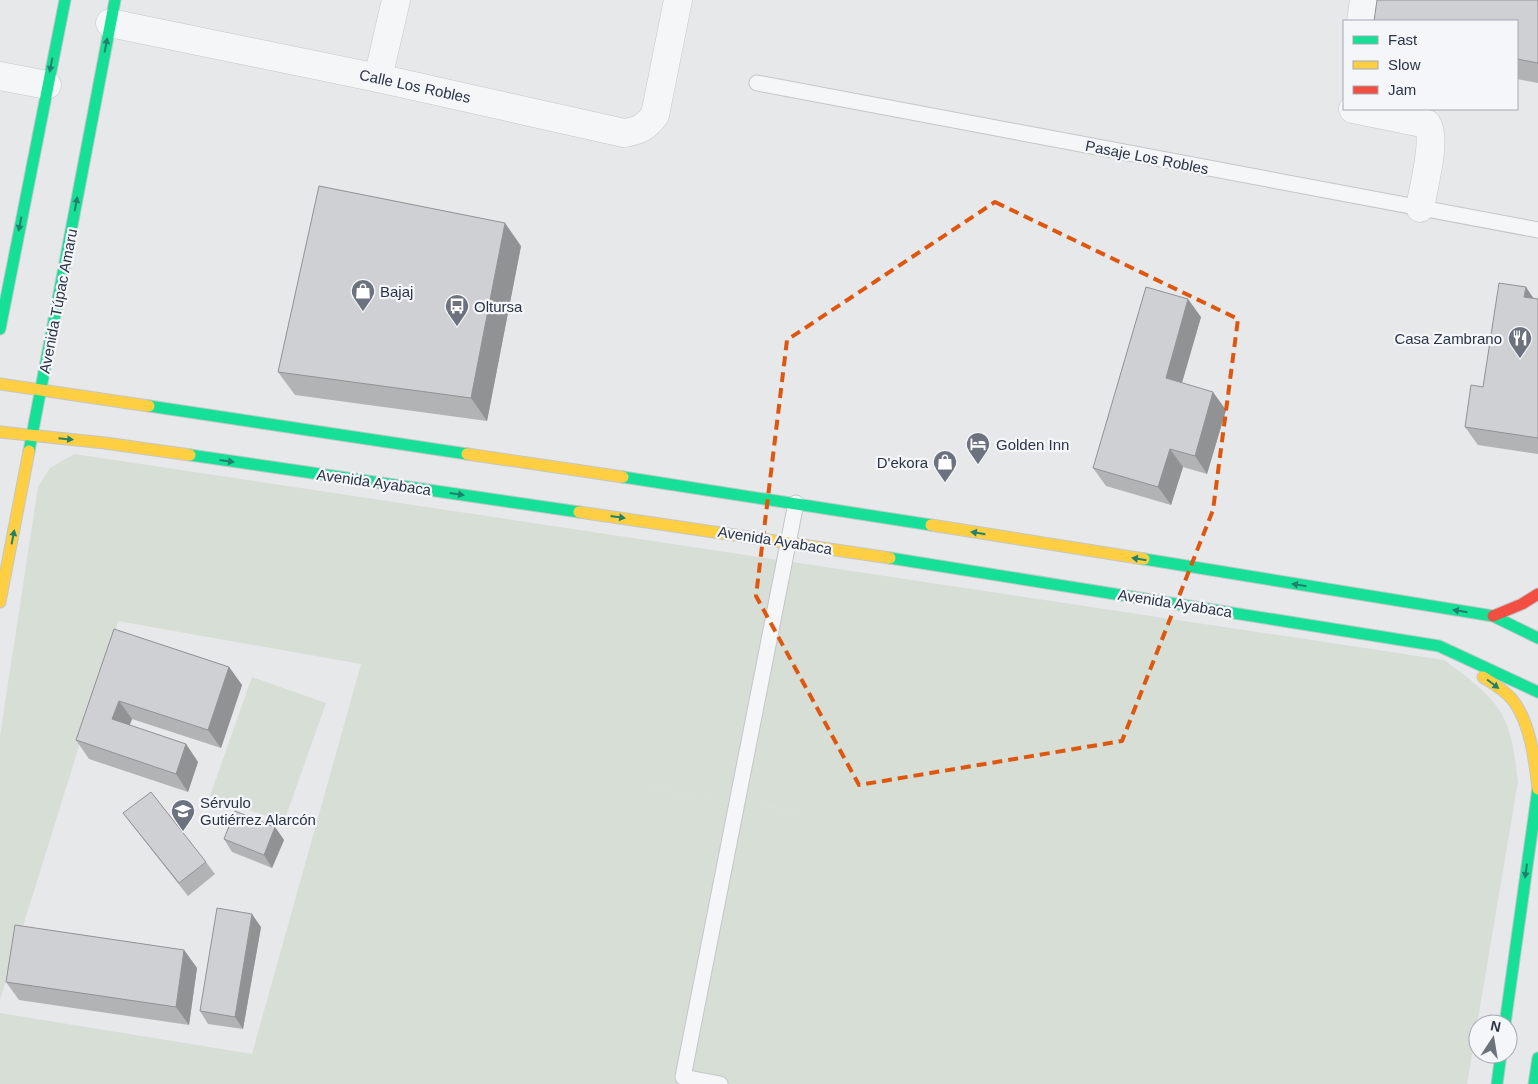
<svg xmlns="http://www.w3.org/2000/svg" width="1538" height="1084" viewBox="0 0 1538 1084" font-family="Helvetica,sans-serif">
<rect width="100%" height="100%" fill="#e6e8ea"/>
<path fill="#d6ded6" fill-rule="evenodd" d="M 74,454 L 1444,660 C 1464,675 1488,691 1501,713 C 1513,733 1515,760 1518,782 L 1467,1084 L 0,1084 L 0,1013 L 252,1054 L 361,664 L 118,621 L 0,1000 L 0,736 L 38,487 L 50,468 ZM 651,789 L 652,789 L 815,814 Z
M 252,677 L 326,703 L 284,822 L 210,796 Z"/>
<g fill="none" stroke-linecap="round" stroke-linejoin="round">
<g stroke="#c4c6c8" stroke-width="17">
<path id="lane" d="M 757,83 L 1538,230
M 720,1084 L 683,1077 L 796,503"/>
</g>
<g stroke="#c4c6c8" stroke-width="29">
<path id="street" d="M 1361,21 L 1364,0
M 110,23 L 378,78 L 624,133 C 639,131 646,127 655,115 L 678,0
M 0,76 L 47,85
M 378,78 L 396,0
M 1353,109 L 1427,124 C 1437,140 1423,188 1420,208"/>
</g>
<g stroke="#c4c6c8" stroke-width="13">
<path id="fast" d="M 0,329 L 65,0
M 149,406 L 467,454
M 29,451 L 115,0
M 190,455 L 579,512
M 623,477 L 931,525
M 890,558 L 1439,646 L 1538,692
M 1144,559 L 1493,616 L 1538,638
M 1505,1024 L 1538,788
M 1497,1084 L 1501,1054
M 1534,1084 L 1538,1058"/>
</g>
<g stroke="#c4c6c8" stroke-width="13">
<path id="slow" d="M 0,384 L 149,406
M 0,432 L 105,443 L 190,455
M 467,454 L 623,477
M 579,512 L 890,558
M 931,525 L 1144,559
M 0,602 L 29,451
M 1483,677 C 1492,683 1504,690 1511,698 C 1530,720 1535,761 1538,789"/>
</g>
<g stroke="#c4c6c8" stroke-width="13">
<path id="jam" d="M 1493,616 L 1522,604 L 1538,594"/>
</g>
<use href="#lane" stroke="#f5f6f7" stroke-width="15"/>
<use href="#street" stroke="#f5f6f7" stroke-width="28"/>
<use href="#fast" stroke="#16e098" stroke-width="11"/>
<use href="#slow" stroke="#ffcf43" stroke-width="11"/>
<use href="#jam" stroke="#f24e42" stroke-width="11"/>
</g>
<path fill="#b1b3b5" d="M 1538,0 L 1538,83 L 1517,79 L 1517,21 Z
M 521,246 L 487,421 L 295,395 L 278,372 Z
M 1533,298 L 1538,299 L 1538,454 L 1478,445 L 1465,427 L 1483,387 Z
M 1201,317 L 1182,383 L 1226,410 L 1207,474 L 1183,467 L 1171,505 L 1106,486 L 1093,468 Z
M 114,629 L 229,667 L 242,685 L 221,748 L 132,719 L 129,725 L 186,744 L 198,762 L 188,792 L 89,759 L 76,740 Z
M 123,813 L 206,862 L 215,874 L 188,896 L 132,825 Z
M 275,827 L 284,840 L 272,868 L 232,852 L 224,839 Z
M 261,927 L 243,1029 L 208,1024 L 200,1011 Z
M 184,950 L 197,968 L 189,1025 L 19,1000 L 6,982 Z"/>
<path fill="#909294" d="M 505,223 L 521,246 L 487,421 L 471,398 Z
M 1526,287 L 1538,305 L 1524,297 Z
M 1188,299 L 1201,317 L 1178,396 L 1166,378 Z
M 1213,392 L 1226,410 L 1207,474 L 1195,456 Z
M 1170,449 L 1183,467 L 1171,505 L 1158,487 Z
M 229,667 L 242,685 L 221,748 L 208,730 Z
M 119,701 L 132,719 L 125,738 L 112,719 Z
M 186,744 L 198,762 L 188,792 L 176,774 Z
M 275,827 L 284,840 L 272,868 L 264,855 Z
M 252,914 L 261,927 L 243,1029 L 235,1017 Z
M 184,950 L 197,968 L 189,1025 L 176,1007 Z"/>
<path fill="#ced0d3" stroke="#909294" d="M 1377,0 L 1538,0 L 1538,63 L 1517,59 L 1517,21 L 1374,21 Z
M 319,186 L 505,223 L 471,398 L 278,372 Z
M 1499,283 L 1526,287 L 1524,297 L 1538,299 L 1538,438 L 1465,427 L 1471,385 L 1483,387 Z
M 1146,287 L 1188,299 L 1166,378 L 1213,392 L 1195,456 L 1170,449 L 1158,487 L 1093,468 Z
M 114,629 L 229,667 L 208,730 L 119,701 L 112,719 L 186,744 L 176,774 L 76,740 Z
M 151,792 L 206,862 L 179,883 L 123,813 Z
M 235,811 L 275,827 L 264,855 L 224,839 Z
M 217,908 L 252,914 L 235,1017 L 200,1011 Z
M 15,925 L 184,950 L 176,1007 L 6,982 Z"/>
<defs><path id="oneway-solid" d="M-6-.8H1V-3.2L6.5 0L1 3.2V.8H-6Z" transform="scale(1.25)"/></defs>
<g fill="#22816a">
<use href="#oneway-solid" transform="translate(106 45) rotate(-79)"/>
<use href="#oneway-solid" transform="translate(51 65) rotate(101)"/>
<use href="#oneway-solid" transform="translate(76 204) rotate(-79)"/>
<use href="#oneway-solid" transform="translate(20 224) rotate(101)"/>
<use href="#oneway-solid" transform="translate(66 439) rotate(6)"/>
<use href="#oneway-solid" transform="translate(227 461) rotate(8)"/>
<use href="#oneway-solid" transform="translate(457 494) rotate(8)"/>
<use href="#oneway-solid" transform="translate(618 517) rotate(8)"/>
<use href="#oneway-solid" transform="translate(978 533) rotate(-171)"/>
<use href="#oneway-solid" transform="translate(13 537) rotate(-79)"/>
<use href="#oneway-solid" transform="translate(1139 559) rotate(-171)"/>
<use href="#oneway-solid" transform="translate(1299 585) rotate(-171)"/>
<use href="#oneway-solid" transform="translate(1460 611) rotate(-171)"/>
<use href="#oneway-solid" transform="translate(1493 684) rotate(37)"/>
<use href="#oneway-solid" transform="translate(1526 871) rotate(98)"/>
</g>
<path fill="none" stroke="#df570f" stroke-width="4" stroke-dasharray="10 6" stroke-linejoin="round" d="M 995,202 L 1238,319 L 1213,510 L 1122,741 L 859,785 L 756,596 L 787,340 Z"/>
<defs>
<g id="shop-pin" transform="scale(1.25)"><path d="M0 17L-7.5 6A9.5 9.5 0 1 1 7.5 6Z" fill="#6c737f" stroke="#f4f6f9"/><path d="M-5-2.5h2.3a2.7 3.5 0 0 1 5.4 0H5L5.5 6h-11ZM-1.5-2.5h3a1.5 2.3 0 0 0-3 0Z" fill="#fff"/></g>
<g id="bus-pin" transform="scale(1.25)"><path d="M0 17L-7.5 6A9.5 9.5 0 1 1 7.5 6Z" fill="#6c737f" stroke="#f4f6f9"/><path d="M-5-6H5V4H4V6H2V4H-2V6H-4V4H-5ZM-3.5-4V0h7V-4ZM-3.5 1.2v1.5H-2V1.2ZM2 1.2v1.5H3.5V1.2Z" fill="#fff"/></g>
<g id="restaurant-pin" transform="scale(1.25)"><path d="M0 17L-7.5 6A9.5 9.5 0 1 1 7.5 6Z" fill="#6c737f" stroke="#f4f6f9"/><path d="M-5-6h1v4h1v-4h1v4h1v-4h1v5L-1.5 .5V6h-2V.5L-5-1ZM5-6V6H3V1.5H1.5Q1.5-4 5-6Z" fill="#fff"/></g>
<g id="hotel-pin" transform="scale(1.25)"><path d="M0 17L-7.5 6A9.5 9.5 0 1 1 7.5 6Z" fill="#6c737f" stroke="#f4f6f9"/><path d="M-6-4.5h1.5V1H6V5H4.5V3h-9V5H-6ZM-4 0a1.8 1.8 0 1 1 3.6 0ZM.5 0V-2.5h3Q6-2.5 6 0Z" fill="#fff"/></g>
<g id="university-pin" transform="scale(1.25)"><path d="M0 17L-7.5 6A9.5 9.5 0 1 1 7.5 6Z" fill="#6c737f" stroke="#f4f6f9"/><path d="M0-5L7-2L0 1L-7-2ZM-4 1L0 2.5L4 1V4Q0 6-4 4Z" fill="#fff"/></g>
</defs>
<g fill-rule="evenodd">
<use href="#shop-pin" x="363" y="291"/>
<use href="#bus-pin" x="457" y="306"/>
<use href="#restaurant-pin" x="1520" y="338"/>
<use href="#hotel-pin" x="978" y="444"/>
<use href="#shop-pin" x="945" y="462"/>
<use href="#university-pin" x="183" y="811"/>
</g>
<g text-anchor="middle" dominant-baseline="central" stroke-width="4.5" stroke-linejoin="round" paint-order="stroke">
<g font-size="15" fill="#2b3445" stroke="#f4f6f9">
<text transform="translate(415 86) rotate(12)">Calle Los Robles</text>
<text transform="translate(1147 157) rotate(11)">Pasaje Los Robles</text>
<text transform="translate(58 301) rotate(-79)">Avenida Túpac Amaru</text>
<text transform="translate(374 482) rotate(8)">Avenida Ayabaca</text>
<text transform="translate(775 540) rotate(9)">Avenida Ayabaca</text>
<text transform="translate(1175 603) rotate(9)">Avenida Ayabaca</text>
</g>
<g font-size="15" fill="#2b3445" stroke="#f4f6f9" text-anchor="start">
<text x="380" y="291">Bajaj</text>
<text x="474" y="306">Oltursa</text>
<text x="1502" y="338" text-anchor="end">Casa Zambrano</text>
<text x="996" y="444">Golden Inn</text>
<text x="928" y="462" text-anchor="end">D'ekora</text>
<text x="200" y="802">Sérvulo<tspan x="200" dy="17">Gutiérrez Alarcón</tspan></text>
</g>
</g>
<rect x="1343" y="20" width="175" height="90" fill="#f4f6f9" stroke="#a4a8b1"/>
<rect x="1353" y="36" width="25" height="8" fill="#16e098" stroke="#a4a8b1"/>
<text x="1388" y="45" font-size="15" fill="#2b3445">Fast</text>
<rect x="1353" y="61" width="25" height="8" fill="#ffcf43" stroke="#a4a8b1"/>
<text x="1388" y="70" font-size="15" fill="#2b3445">Slow</text>
<rect x="1353" y="86" width="25" height="8" fill="#f24e42" stroke="#a4a8b1"/>
<text x="1388" y="95" font-size="15" fill="#2b3445">Jam</text>
<g transform="translate(1493 1039) rotate(12)"><circle r="24" fill="#f4f6f9" stroke="#a4a8b1"/>
<path d="M0-4L9 19L0 12L-9 19Z" fill="#6c737f"/>
<text y="-8" font-size="14" font-weight="bold" text-anchor="middle" fill="#2b3445">N</text>
</g>
</svg>
